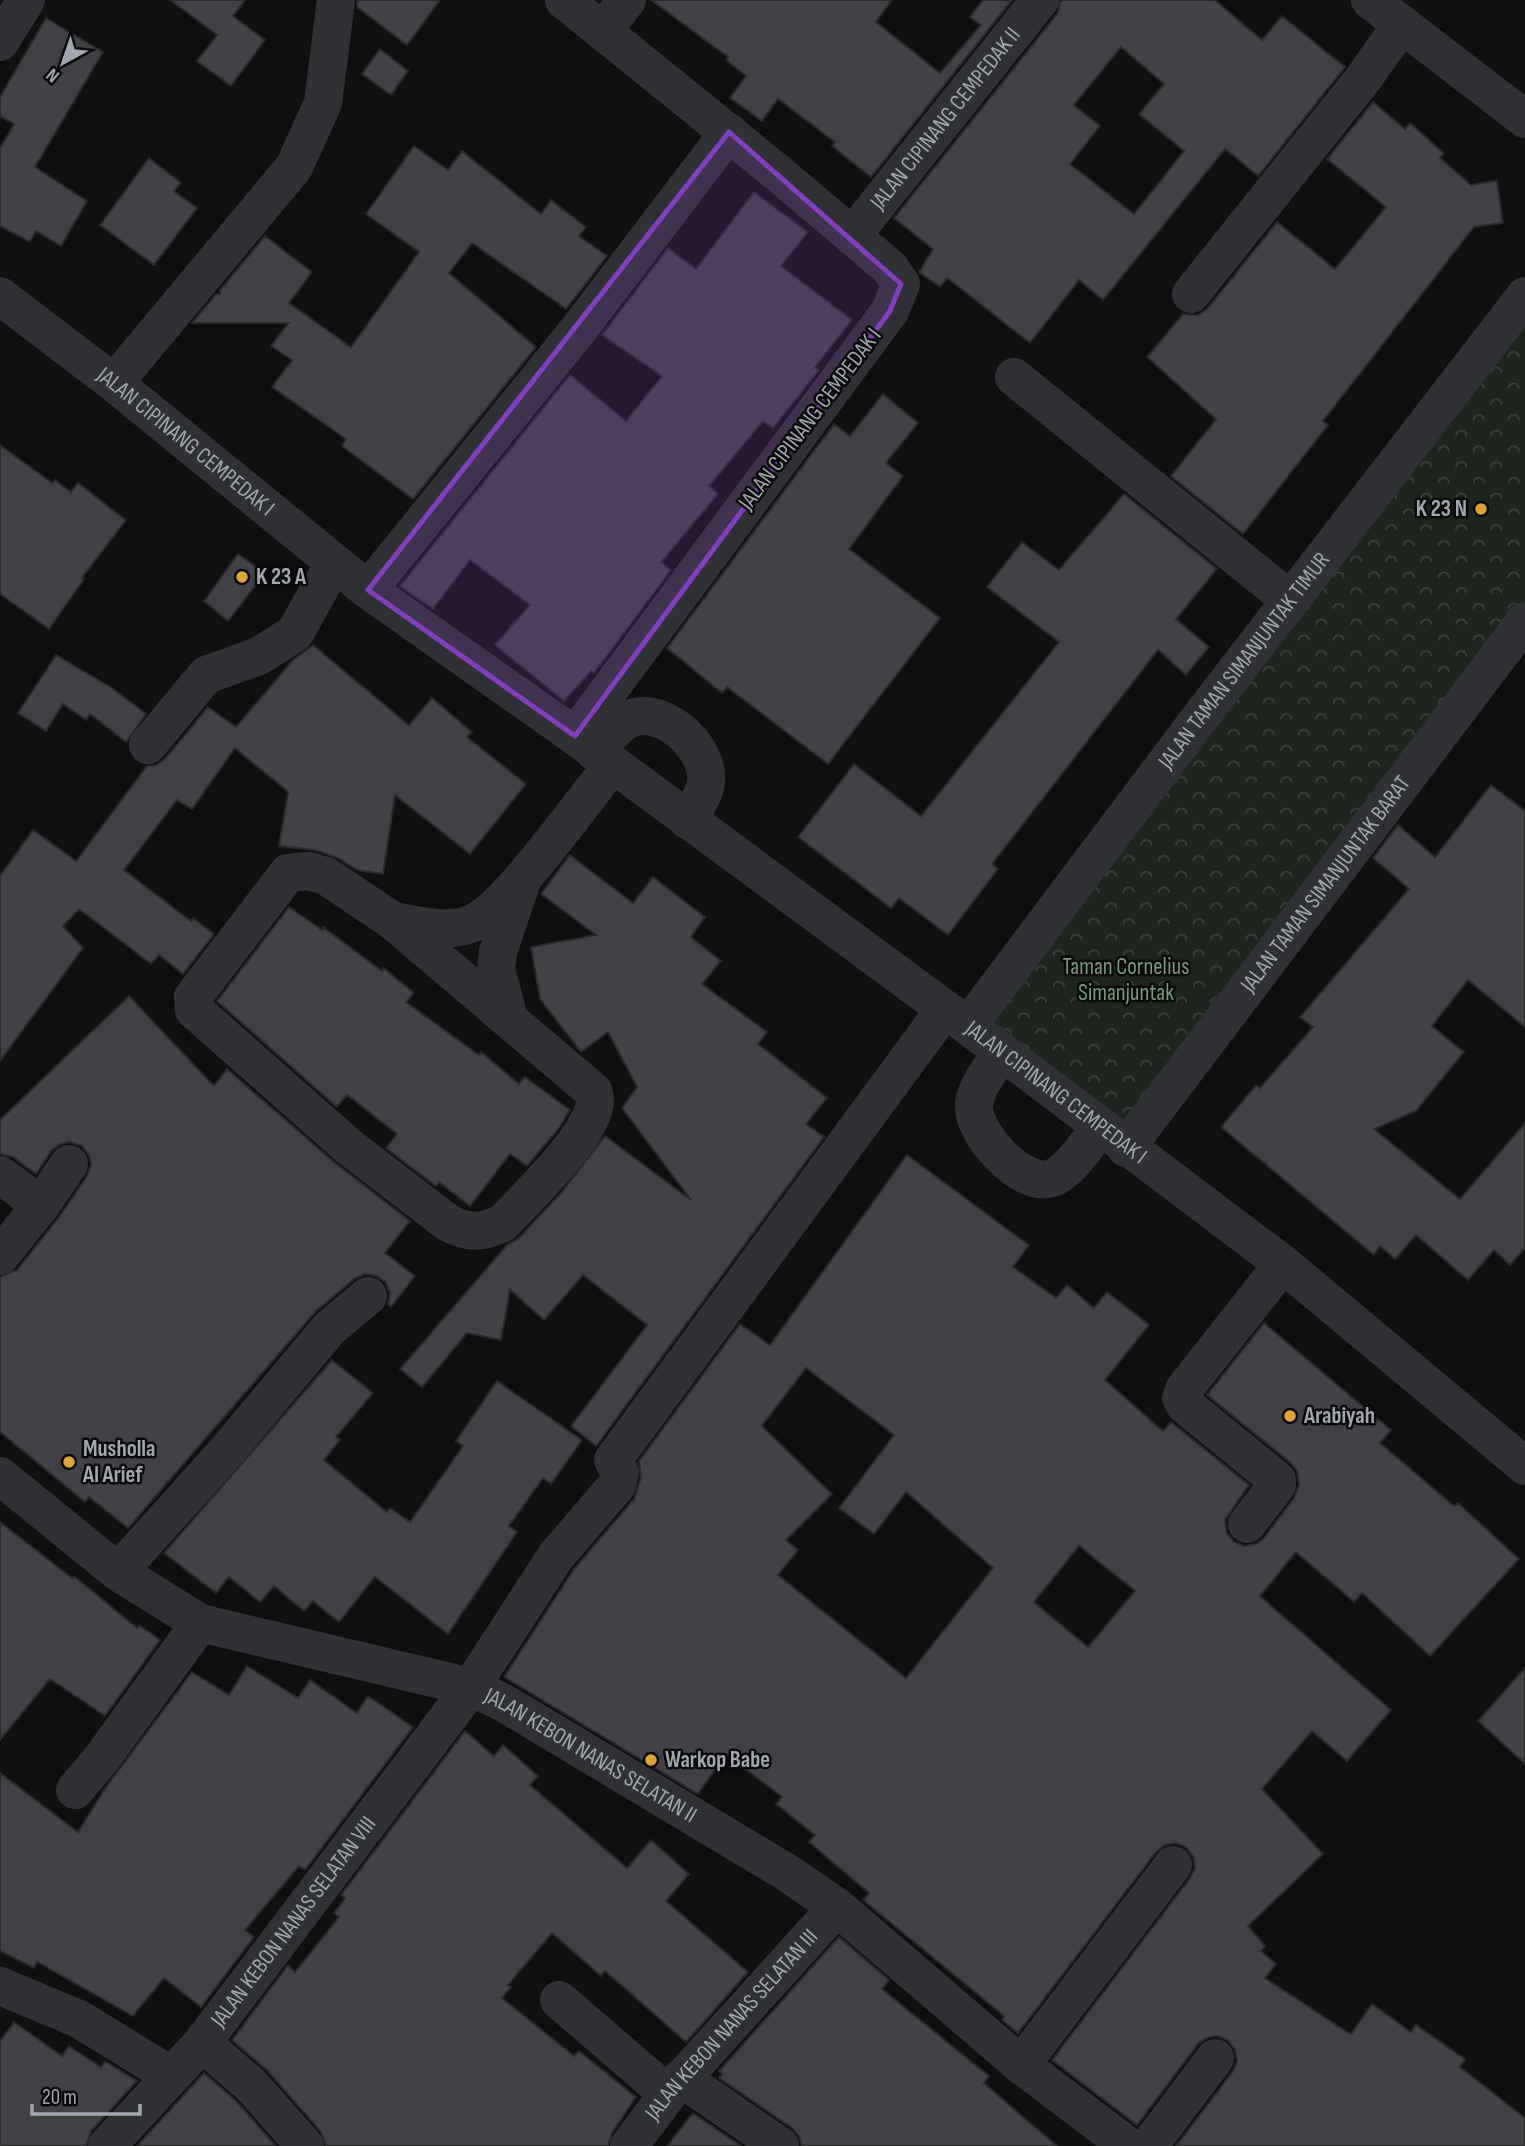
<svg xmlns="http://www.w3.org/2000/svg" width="1525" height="2146" viewBox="0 0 1525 2146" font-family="'Sofia Sans Condensed',sans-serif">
<defs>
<pattern id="forest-crowns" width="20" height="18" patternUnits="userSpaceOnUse" patternTransform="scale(1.75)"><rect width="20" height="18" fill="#1e241e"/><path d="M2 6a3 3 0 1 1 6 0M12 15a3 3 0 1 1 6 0" fill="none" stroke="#3c413c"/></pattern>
</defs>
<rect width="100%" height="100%" fill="#0f0f10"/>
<path fill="url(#forest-crowns)" d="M 1525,310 L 1525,613 L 1123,1137 L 976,1024 Z"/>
<path fill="#404246" stroke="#29292c" stroke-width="2" fill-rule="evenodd" d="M 170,0 L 245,0 L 233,16 L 265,40 L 231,86 L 197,61 L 217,35 Z
M 357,0 L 440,0 L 407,45 L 357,7 Z
M 651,0 L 892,0 L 876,22 L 940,73 L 981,25 L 970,17 L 983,0 L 1012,0 L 871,177 L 832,146 L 835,142 L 778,99 L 762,121 L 730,98 L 746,76 L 726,60 L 728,57 Z
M 1061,0 L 1215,0 L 1262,40 L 1282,16 L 1345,67 L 1258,176 L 1225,149 L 1103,300 L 1079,280 L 1030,343 L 947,278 L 940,287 L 919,272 L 933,249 L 894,218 L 1057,14 ZM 1121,47 L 1164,84 L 1139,114 L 1184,151 L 1134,214 L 1070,164 L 1100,126 L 1074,105 Z
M 46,18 L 103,52 L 35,167 L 87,201 L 61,246 L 36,231 L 30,242 L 0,226 L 0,148 L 14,124 L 0,116 L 0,97 Z
M 380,49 L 408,71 L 391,95 L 362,74 Z
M 1373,102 L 1405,129 L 1410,123 L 1444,153 L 1440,158 L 1471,185 L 1497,181 L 1503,223 L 1474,227 L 1323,421 L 1328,425 L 1243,534 L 1171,476 L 1216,419 L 1147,357 L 1183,314 L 1198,315 L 1208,308 L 1277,222 L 1335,269 L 1386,207 L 1327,159 Z
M 414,146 L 448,170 L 462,151 L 541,214 L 551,200 L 586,227 L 579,236 L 607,256 L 566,309 L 472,243 L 449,273 L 536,347 L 413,499 L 342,446 L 346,439 L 272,387 L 292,360 L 271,346 L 288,323 L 192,323 L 216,294 L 220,294 L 220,290 L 265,236 L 312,272 L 289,303 L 351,347 L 419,252 L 366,214 Z
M 149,158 L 181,183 L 174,191 L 197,208 L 154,265 L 100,225 Z
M 754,192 L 808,232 L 781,266 L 852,320 L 815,367 L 819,370 L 773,428 L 763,421 L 709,486 L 718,494 L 661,562 L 671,570 L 594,673 L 591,671 L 564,701 L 495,645 L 530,605 L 470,560 L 433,609 L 400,586 L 570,375 L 626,421 L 662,376 L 602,335 L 668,248 L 696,269 Z
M 883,394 L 918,423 L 886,463 L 903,476 L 849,549 L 940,618 L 828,764 L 727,687 L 722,693 L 667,648 L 834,424 L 850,436 Z
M 0,445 L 52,483 L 55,480 L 71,492 L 78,483 L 126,520 L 82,578 L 84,579 L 49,629 L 0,594 Z
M 1124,494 L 1217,569 L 1176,619 L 1209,647 L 1186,675 L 1158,650 L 992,864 L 998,869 L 948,935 L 899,898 L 891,908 L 798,837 L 854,764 L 921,816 L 1059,642 L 987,587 L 1022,542 L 1059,570 Z
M 238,554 L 265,573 L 228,621 L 204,601 Z
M 313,645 L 409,725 L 432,698 L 472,732 L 467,737 L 526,784 L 470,854 L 395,795 L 383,874 L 357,870 L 338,858 L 315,850 L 279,846 L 288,792 L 235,748 L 192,809 L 177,800 L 124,870 L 191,921 L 193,918 L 214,934 L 183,974 L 159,955 L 151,964 L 79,909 L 63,926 L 83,948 L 0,1061 L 0,876 L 33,830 L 76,861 L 147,766 L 156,765 L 165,759 L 208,707 L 236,727 L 293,660 Z
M 56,655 L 112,688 L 146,714 L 126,742 L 90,714 L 86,720 L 63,704 L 46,731 L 18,713 Z
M 1491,785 L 1525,811 L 1525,1027 L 1468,980 L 1432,1026 L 1464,1052 L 1416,1111 L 1374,1129 L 1460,1199 L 1525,1123 L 1525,1248 L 1510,1265 L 1494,1250 L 1468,1280 L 1416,1235 L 1395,1259 L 1380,1246 L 1374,1255 L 1221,1127 L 1256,1085 L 1260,1088 L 1313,1027 L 1300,1017 L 1409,889 L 1373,858 L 1398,825 L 1435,857 Z
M 570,855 L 633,903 L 653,877 L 705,917 L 691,937 L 721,961 L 702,984 L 767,1032 L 758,1044 L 827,1098 L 806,1124 L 824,1137 L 596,1446 L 571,1426 L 647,1325 L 583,1275 L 544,1320 L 510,1290 L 501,1340 L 467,1333 L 422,1387 L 400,1369 L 507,1245 L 518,1239 L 561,1193 L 605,1136 L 691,1200 L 622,1108 L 637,1087 L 608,1032 L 581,1052 L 540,999 L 531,947 L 596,935 L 541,894 Z
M 289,907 L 322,930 L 323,927 L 382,971 L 384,968 L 414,993 L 406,1002 L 479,1055 L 481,1052 L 519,1084 L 525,1077 L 570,1110 L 559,1128 L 527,1166 L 510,1154 L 470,1206 L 439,1182 L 436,1186 L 386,1148 L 397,1134 L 347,1095 L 337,1107 L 217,1001 Z
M 129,996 L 214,1086 L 227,1069 L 334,1162 L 410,1221 L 385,1253 L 415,1276 L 391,1307 L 388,1304 L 390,1293 L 385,1282 L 376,1276 L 365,1274 L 354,1279 L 315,1312 L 128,1528 L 89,1497 L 85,1502 L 0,1432 L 0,1277 L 17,1270 L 59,1217 L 87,1176 L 91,1165 L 89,1155 L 82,1146 L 70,1142 L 60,1144 L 51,1151 L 36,1174 L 13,1157 L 0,1154 L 0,1120 Z
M 907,1155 L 1029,1245 L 1013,1267 L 1056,1298 L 1067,1285 L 1094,1308 L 1107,1292 L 1149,1325 L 1105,1380 L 1163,1431 L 1171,1422 L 1249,1485 L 1225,1520 L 1227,1533 L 1234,1542 L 1245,1546 L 1256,1544 L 1264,1538 L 1294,1498 L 1299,1485 L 1297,1471 L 1291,1463 L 1207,1395 L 1264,1323 L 1391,1430 L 1380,1443 L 1454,1506 L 1458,1503 L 1519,1559 L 1430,1656 L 1362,1593 L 1354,1602 L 1296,1552 L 1260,1596 L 1391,1710 L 1347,1761 L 1312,1731 L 1262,1789 L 1323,1854 L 1248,1926 L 1265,1946 L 1261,1951 L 1276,1964 L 1265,1978 L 1347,2032 L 1351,2034 L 1372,2004 L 1411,2032 L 1416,2025 L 1465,2059 L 1460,2067 L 1525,2118 L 1525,2146 L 1176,2146 L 1233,2071 L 1237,2061 L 1235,2050 L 1228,2040 L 1217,2036 L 1206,2038 L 1198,2044 L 1137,2125 L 1052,2060 L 1190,1878 L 1195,1868 L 1193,1857 L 1186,1847 L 1176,1843 L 1165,1845 L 1156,1852 L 1018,2033 L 1002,2020 L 1004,2016 L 863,1900 L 869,1893 L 809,1842 L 815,1835 L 776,1804 L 782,1797 L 726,1754 L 698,1794 L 504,1677 L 574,1569 L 634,1499 L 641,1477 L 639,1461 L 740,1324 L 770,1345 ZM 806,1368 L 894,1435 L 839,1508 L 874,1534 L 906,1492 L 993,1568 L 906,1678 L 778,1575 L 798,1550 L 786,1540 L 832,1494 L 762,1426 ZM 1079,1546 L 1135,1591 L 1088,1647 L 1034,1602 Z
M 332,1360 L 373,1393 L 336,1437 L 340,1440 L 324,1460 L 387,1512 L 390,1508 L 410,1522 L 463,1446 L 456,1441 L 497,1381 L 582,1440 L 551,1484 L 543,1478 L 509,1526 L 517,1532 L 448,1634 L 375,1577 L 339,1622 L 313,1601 L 304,1611 L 274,1586 L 260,1602 L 229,1577 L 216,1593 L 164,1553 Z
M 0,1522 L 72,1578 L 74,1576 L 137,1628 L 139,1625 L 160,1640 L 105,1716 L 50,1679 L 0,1740 Z
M 247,1666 L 298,1698 L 310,1680 L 357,1713 L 368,1696 L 413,1727 L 305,1870 L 299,1866 L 245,1930 L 254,1937 L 201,2007 L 164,1978 L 133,2016 L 37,1962 L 34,1968 L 0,1951 L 0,1773 L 78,1832 L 106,1787 L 192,1672 L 229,1695 Z
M 1525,1668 L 1525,1764 L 1478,1721 Z
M 465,1731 L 494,1756 L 503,1745 L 538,1776 L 530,1785 L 627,1868 L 651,1840 L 689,1874 L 666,1901 L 748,1972 L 686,2042 L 605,1971 L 601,1976 L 552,1933 L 508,1985 L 511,1987 L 502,1998 L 574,2056 L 579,2051 L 636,2097 L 612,2133 L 608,2146 L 326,2146 L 321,2132 L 267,2070 L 232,2040 L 288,1965 L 295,1972 L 339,1917 L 334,1913 L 345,1898 L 341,1895 Z
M 839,1937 L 889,1980 L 882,1989 L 989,2076 L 984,2083 L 1057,2146 L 802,2146 L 799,2136 L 792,2128 L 719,2078 L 722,2074 L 719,2071 Z
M 14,2022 L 62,2056 L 69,2046 L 101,2067 L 105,2061 L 137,2081 L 91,2131 L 86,2146 L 0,2146 L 0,2041 Z
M 204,2073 L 236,2101 L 276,2146 L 137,2146 Z
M 693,2113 L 741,2146 L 667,2146 Z"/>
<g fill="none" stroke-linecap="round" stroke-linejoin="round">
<g stroke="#303135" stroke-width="38">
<path d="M 564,0 L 778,173 L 890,268 L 901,284 L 890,311 L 575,736"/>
<path d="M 1370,0 L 1525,119"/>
<path d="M 602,31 L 627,0"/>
<path d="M 0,42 L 26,0"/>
<path id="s1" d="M 852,236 L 1040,0"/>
<path d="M 1191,294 L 1363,79 L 1402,24"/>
<path id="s2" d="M 0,296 L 114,383 L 368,590 L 575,736 L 968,1026 L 1283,1264 L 1525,1466"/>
<path d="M 1014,377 L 1290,600"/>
<path d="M 114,383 L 294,167 L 323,103 L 336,0"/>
<path d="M 368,590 L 582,325 L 729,132"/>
<path d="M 148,745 L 206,675 L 259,656 L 295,633 L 334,563"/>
<path d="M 595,752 C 606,740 618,721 635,717 C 667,709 710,750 706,782 C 705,795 694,808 687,820"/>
<path d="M 309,871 L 326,876 L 393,921 L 593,1091 C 609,1122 524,1199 503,1223 C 481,1233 468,1234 447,1222 L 348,1146 L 194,1010 L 193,997 L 288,873 Z"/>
<path d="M 393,921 C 418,925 449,934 473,923 C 508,908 583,800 612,766"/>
<path d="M 509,1019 L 496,969 L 498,952 L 521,884"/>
<path id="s3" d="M 968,1026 L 1202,715 L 1525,296"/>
<path d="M 1003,1053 C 991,1068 977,1084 974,1104 C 971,1132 1022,1189 1052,1178 C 1071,1171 1087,1143 1100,1128"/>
<path id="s4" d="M 1126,1148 L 1525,621"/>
<path d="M 0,1175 L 41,1205"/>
<path d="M 0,1256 L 41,1205 L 69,1164"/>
<path id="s5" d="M 0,1476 L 118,1572 L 200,1623 L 471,1687 L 504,1703 L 786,1872 L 837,1907 L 1021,2065 L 1128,2146"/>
<path d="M 1247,1524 L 1277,1485 L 1277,1480 L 1185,1405 L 1181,1398 L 1185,1388 L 1283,1264"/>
<path d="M 118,1572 L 225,1453 L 329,1329 L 368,1296"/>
<path d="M 75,1790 L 102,1758 L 200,1623"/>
<path d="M 0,1986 L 79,2019 L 170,2075"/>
<path d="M 559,2000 L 668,2094"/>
<path d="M 202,2043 L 251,2085 L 305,2146"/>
<path d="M 1021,2065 L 1173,1865"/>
<path d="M 681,2078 L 780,2146"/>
<path id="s6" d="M 107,2146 L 202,2043 L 471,1687 L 556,1556 L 617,1485 L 620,1472 L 613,1460 L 945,1009"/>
<path id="s7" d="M 629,2146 L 668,2094 L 837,1907"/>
<path d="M 1149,2146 L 1215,2058"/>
</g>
</g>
<path fill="#813ebd" fill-opacity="0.2" stroke="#813ebd" stroke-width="5" stroke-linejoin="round" d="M 729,132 L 901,284 L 890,311 L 575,736 L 368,590 Z"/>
<g fill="#e0a537" stroke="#0a0a0b" stroke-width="2.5">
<circle cx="1481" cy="509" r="7"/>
<circle cx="242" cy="577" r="7"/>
<circle cx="1290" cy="1416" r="7"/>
<circle cx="69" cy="1462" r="7"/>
<circle cx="651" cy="1760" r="7"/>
</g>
<g text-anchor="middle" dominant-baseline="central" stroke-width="5" stroke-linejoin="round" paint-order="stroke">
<g font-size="23" fill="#a1a6b0" stroke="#0a0a0b">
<text stroke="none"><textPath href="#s1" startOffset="150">JALAN CIPINANG CEMPEDAK II</textPath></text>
<text transform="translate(810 419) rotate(-53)">JALAN CIPINANG CEMPEDAK I</text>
<text stroke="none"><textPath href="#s2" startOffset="236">JALAN CIPINANG CEMPEDAK I</textPath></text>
<text stroke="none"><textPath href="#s3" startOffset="458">JALAN TAMAN SIMANJUNTAK TIMUR</textPath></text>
<text stroke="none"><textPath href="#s4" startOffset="331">JALAN TAMAN SIMANJUNTAK BARAT</textPath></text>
<text stroke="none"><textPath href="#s2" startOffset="1323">JALAN CIPINANG CEMPEDAK I</textPath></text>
<text stroke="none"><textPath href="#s5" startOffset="665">JALAN KEBON NANAS SELATAN II</textPath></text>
<text stroke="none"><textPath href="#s6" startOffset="292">JALAN KEBON NANAS SELATAN VIII</textPath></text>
<text stroke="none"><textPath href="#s7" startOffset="159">JALAN KEBON NANAS SELATAN III</textPath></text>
</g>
<g font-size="23" font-weight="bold" fill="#a1a6b0" stroke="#0a0a0b" text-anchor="start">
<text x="1467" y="509" text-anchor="end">K 23 N</text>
<text x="256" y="577">K 23 A</text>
<text x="1304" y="1416">Arabiyah</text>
<text x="83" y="1449">Musholla<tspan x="83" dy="26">Al Arief</tspan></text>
<text x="665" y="1760">Warkop Babe</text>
</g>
<g font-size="23" fill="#799a7b" stroke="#0a0a0b">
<text x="1126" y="967">Taman Cornelius<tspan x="1126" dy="26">Simanjuntak</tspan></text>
</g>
</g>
<g transform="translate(63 63) rotate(220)" stroke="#0a0a0b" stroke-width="5" paint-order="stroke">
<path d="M0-5L12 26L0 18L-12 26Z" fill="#a1a6b0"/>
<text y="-10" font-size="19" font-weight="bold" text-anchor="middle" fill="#a1a6b0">N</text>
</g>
<path d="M32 2104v10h108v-10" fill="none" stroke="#a1a6b0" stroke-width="3.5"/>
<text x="42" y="2104" font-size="21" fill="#a1a6b0" stroke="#0a0a0b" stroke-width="5" paint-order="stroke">20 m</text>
</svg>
